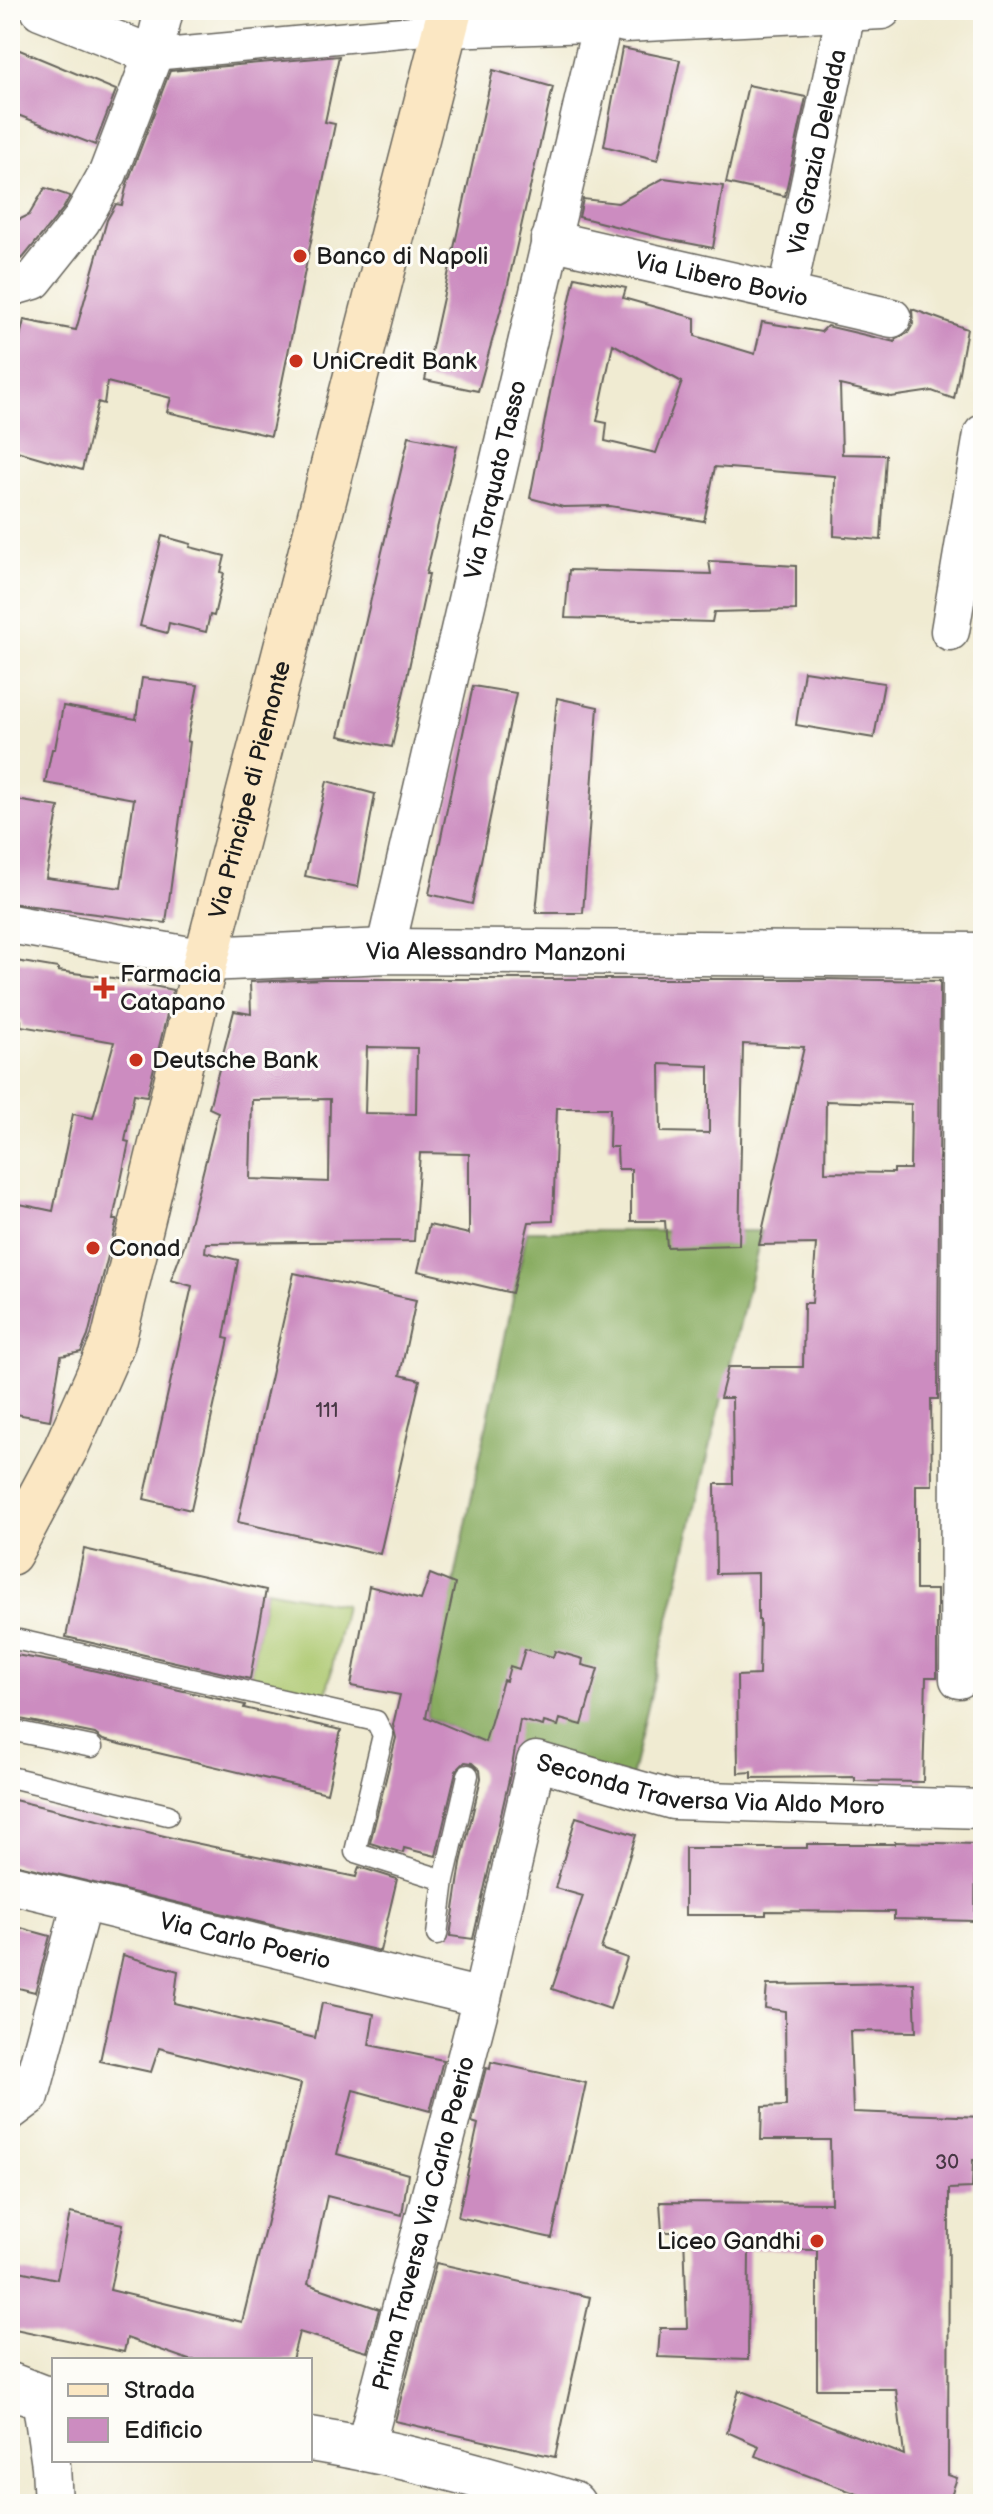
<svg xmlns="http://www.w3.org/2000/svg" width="993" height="2514" viewBox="0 0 993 2514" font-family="'Balsamiq Sans',sans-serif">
<rect width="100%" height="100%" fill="#fdfcf7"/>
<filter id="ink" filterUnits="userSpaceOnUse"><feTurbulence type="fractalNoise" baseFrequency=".0125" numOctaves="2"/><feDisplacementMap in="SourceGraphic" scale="16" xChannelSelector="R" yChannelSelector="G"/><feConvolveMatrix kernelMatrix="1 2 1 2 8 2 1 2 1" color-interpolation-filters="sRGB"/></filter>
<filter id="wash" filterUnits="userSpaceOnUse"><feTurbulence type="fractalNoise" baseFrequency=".006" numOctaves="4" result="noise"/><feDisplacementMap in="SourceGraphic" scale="32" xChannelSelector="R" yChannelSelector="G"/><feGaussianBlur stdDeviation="1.8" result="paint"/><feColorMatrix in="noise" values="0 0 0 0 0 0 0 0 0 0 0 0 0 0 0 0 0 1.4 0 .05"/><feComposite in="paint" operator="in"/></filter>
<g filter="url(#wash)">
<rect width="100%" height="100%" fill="#f0ebd2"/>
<path fill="#abc76d" stroke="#647244" stroke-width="2" d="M 266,1590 L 345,1605 L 326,1696 L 250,1677 Z"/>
<path fill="#88ac60" stroke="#52643e" stroke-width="2" d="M 527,1231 L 762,1231 L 631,1778 L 514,1755 L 426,1717 Z"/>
<g id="blocks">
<path fill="#cc8cc0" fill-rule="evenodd" d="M 10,46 L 116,90 L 95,145 L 10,112 Z
M 622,48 L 680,60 L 658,160 L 604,146 Z
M 339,56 L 325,122 L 335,124 L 271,436 L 167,412 L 171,398 L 107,382 L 104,404 L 98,402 L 82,470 L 10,449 L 10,379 L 24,320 L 76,330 L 107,220 L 116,204 L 122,205 L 127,184 L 170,71 Z
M 493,70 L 553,87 L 508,284 L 478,391 L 425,380 Z
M 748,85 L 806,97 L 785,196 L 726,183 Z
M 664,178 L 723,186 L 713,248 L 662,238 L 579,217 L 583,199 L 618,203 Z
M 45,188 L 70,196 L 63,209 L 23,258 L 10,263 L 10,224 L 29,215 Z
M 575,277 L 626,288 L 623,298 L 695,318 L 695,336 L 755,354 L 762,322 L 821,332 L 827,326 L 895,342 L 896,339 L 908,333 L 913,324 L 912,309 L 967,329 L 954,399 L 932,391 L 891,397 L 840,385 L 842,454 L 886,455 L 881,540 L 834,536 L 835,476 L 715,467 L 704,521 L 610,506 L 563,507 L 530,498 L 554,372 ZM 613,344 L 682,382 L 656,453 L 605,441 L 607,423 L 597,421 Z
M 409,436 L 457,446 L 426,574 L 429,574 L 392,747 L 339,736 Z
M 162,536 L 191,544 L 190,547 L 225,556 L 221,572 L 224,573 L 214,616 L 210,615 L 206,632 L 169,623 L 167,633 L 140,626 Z
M 709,561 L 796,566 L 796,610 L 714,612 L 712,622 L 565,618 L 569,570 L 711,574 Z
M 804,671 L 884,683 L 874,738 L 796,725 Z
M 142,678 L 198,685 L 187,741 L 190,742 L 166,923 L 10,903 L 10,799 L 59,807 L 46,878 L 121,888 L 134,799 L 45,783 L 52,749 L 55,749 L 63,706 L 136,719 Z
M 473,686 L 516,693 L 472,904 L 429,894 Z
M 557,698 L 598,707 L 583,913 L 536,913 Z
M 327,781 L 375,794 L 358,887 L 305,876 Z
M 10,960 L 58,968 L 58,971 L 113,978 L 173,990 L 147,1096 L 134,1094 L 125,1141 L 129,1142 L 113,1220 L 117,1220 L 88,1336 L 81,1352 L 61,1356 L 50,1420 L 10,1413 L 10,1202 L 53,1211 L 73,1114 L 93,1118 L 114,1042 L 21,1026 L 21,1020 L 10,1018 Z
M 324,979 L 819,979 L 940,981 L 938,1399 L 931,1399 L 932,1485 L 916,1485 L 916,1590 L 937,1590 L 937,1677 L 926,1677 L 923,1782 L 855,1781 L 855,1777 L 752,1778 L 752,1772 L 738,1773 L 737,1676 L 759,1675 L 760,1620 L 758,1620 L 758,1573 L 716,1574 L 715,1484 L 733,1484 L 732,1398 L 720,1398 L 728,1367 L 803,1367 L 804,1303 L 812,1303 L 816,1244 L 759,1245 L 804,1047 L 743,1044 L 739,1245 L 667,1247 L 665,1221 L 631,1221 L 631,1169 L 618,1169 L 617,1147 L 609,1147 L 610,1108 L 557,1108 L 553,1221 L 529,1222 L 512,1293 L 418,1271 L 429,1225 L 469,1234 L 469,1154 L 420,1153 L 414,1241 L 206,1243 L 205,1252 L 238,1260 L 224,1338 L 229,1339 L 191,1510 L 144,1499 L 192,1286 L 171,1280 L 185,1243 L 218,1112 L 209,1108 L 234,1011 L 251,1014 L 250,982 ZM 367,1047 L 417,1048 L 416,1114 L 365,1113 ZM 660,1064 L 709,1066 L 709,1133 L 661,1132 ZM 330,1099 L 329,1182 L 250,1179 L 252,1100 ZM 826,1101 L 911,1104 L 910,1169 L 894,1169 L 894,1173 L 825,1172 Z
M 294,1273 L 416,1300 L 400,1375 L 420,1380 L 380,1554 L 238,1522 Z
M 84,1549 L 266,1590 L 250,1679 L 66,1637 Z
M 430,1574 L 455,1584 L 426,1717 L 485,1742 L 503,1680 L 506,1681 L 510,1666 L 519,1669 L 525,1649 L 553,1657 L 555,1651 L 583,1659 L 582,1665 L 598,1669 L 582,1725 L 560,1719 L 558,1726 L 544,1722 L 543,1726 L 520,1720 L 512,1766 L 473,1939 L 450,1936 L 461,1863 L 481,1778 L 480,1770 L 472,1763 L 465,1762 L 456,1771 L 436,1856 L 404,1848 L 403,1853 L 370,1843 L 396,1738 L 393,1725 L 400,1695 L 351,1686 L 369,1586 L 421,1600 Z
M 10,1654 L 61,1663 L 245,1705 L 244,1708 L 341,1730 L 327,1793 L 103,1740 L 95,1734 L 10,1717 Z
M 10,1799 L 181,1840 L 356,1877 L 359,1867 L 397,1879 L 380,1951 L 10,1863 Z
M 576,1817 L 636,1835 L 601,1949 L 627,1958 L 610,2009 L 552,1989 L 583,1896 L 555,1888 Z
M 895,1842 L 976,1844 L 975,1921 L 894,1919 L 894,1912 L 766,1911 L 766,1915 L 685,1915 L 685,1848 L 807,1848 L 807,1844 L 895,1844 Z
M 10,1925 L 50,1936 L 35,1992 L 10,1986 Z
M 123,1955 L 178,1971 L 174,2003 L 315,2038 L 322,2003 L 374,2014 L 369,2045 L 443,2060 L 430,2111 L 353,2090 L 337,2154 L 408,2174 L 402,2215 L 327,2196 L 308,2284 L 379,2309 L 367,2352 L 299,2332 L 292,2360 L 189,2360 L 127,2338 L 124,2352 L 10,2328 L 10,2269 L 57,2279 L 70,2213 L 123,2224 L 110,2290 L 242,2322 L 301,2084 L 159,2048 L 151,2072 L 100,2061 Z
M 914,1983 L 916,2032 L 850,2031 L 853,2112 L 983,2117 L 983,2160 L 973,2160 L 972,2188 L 949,2189 L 948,2475 L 957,2478 L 948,2504 L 884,2504 L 755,2456 L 759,2446 L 727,2432 L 739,2390 L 904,2455 L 896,2389 L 817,2389 L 817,2250 L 749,2249 L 748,2360 L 658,2357 L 660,2328 L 687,2328 L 684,2232 L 662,2232 L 660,2202 L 831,2203 L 830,2140 L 761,2140 L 762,2107 L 786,2106 L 785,2011 L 765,2008 L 767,1985 Z
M 491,2062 L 586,2083 L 552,2238 L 458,2217 L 478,2124 L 472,2122 L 486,2068 L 490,2069 Z
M 436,2263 L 590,2297 L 555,2457 L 395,2421 Z"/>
</g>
</g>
<g filter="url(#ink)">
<use href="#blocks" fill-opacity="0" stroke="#66645c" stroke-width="2"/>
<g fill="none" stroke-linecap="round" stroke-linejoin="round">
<g stroke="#66645c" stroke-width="23">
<path id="service" d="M 10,1641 L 19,1640 L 376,1721 L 383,1735 L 355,1852 L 444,1880
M 10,1730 L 92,1747
M 10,1777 L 168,1815
M 437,1935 L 444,1880 L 468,1775"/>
</g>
<g stroke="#66645c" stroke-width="33">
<path id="pedestrian" d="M 153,55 L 446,28"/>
</g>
<g stroke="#66645c" stroke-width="41">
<g id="minor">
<path d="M 40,10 L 153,55"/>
<path d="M 446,28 L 591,23 L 603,17 L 625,23 L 882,10"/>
<path id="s1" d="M 550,240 L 892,318"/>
<path d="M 10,287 L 34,280 L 81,221 L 108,173 L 153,55 L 164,10"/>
<path id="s2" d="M 787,293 L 846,12"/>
<path d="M 950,631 L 983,434"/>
<path d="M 10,924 L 206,959"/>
<path id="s3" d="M 385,951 L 605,10"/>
<path d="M 959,1679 L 962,956"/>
<path id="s4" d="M 10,1884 L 482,1998"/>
<path d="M 10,2111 L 30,2096 L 82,1902"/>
<path d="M 41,2397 L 51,2466 L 53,2504"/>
<path id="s5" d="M 365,2448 L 482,1998 L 536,1761 L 673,1800 L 983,1809"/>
</g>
</g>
<g stroke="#66645c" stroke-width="47">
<g id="tertiary">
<path id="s6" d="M 206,959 L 385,951 L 983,955"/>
<path d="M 10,2385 L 41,2397 L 54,2399"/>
<path d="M 310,2439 C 399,2453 487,2477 573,2504"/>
</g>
</g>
<g stroke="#66645c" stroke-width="47">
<g id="secondary">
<path id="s7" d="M 10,1553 L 66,1448 L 113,1342 L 206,959 L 450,10"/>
</g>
</g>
<use href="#service" stroke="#fff" stroke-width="20"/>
<use href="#pedestrian" stroke="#fff" stroke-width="30"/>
<use href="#minor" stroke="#fff" stroke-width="38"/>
<use href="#tertiary" stroke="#fff" stroke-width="44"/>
<use href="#secondary" stroke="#fbe7c3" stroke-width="44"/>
</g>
</g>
<g fill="#c8321e" stroke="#fdfcf7" stroke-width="3">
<circle cx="300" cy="256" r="8"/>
<circle cx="296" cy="361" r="8"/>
<path d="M100 976h8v8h8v8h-8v8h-8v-8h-8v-8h8z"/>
<circle cx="136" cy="1060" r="8"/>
<circle cx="93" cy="1248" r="8"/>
<circle cx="817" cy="2241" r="8"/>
</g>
<g text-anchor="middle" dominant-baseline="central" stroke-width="6" stroke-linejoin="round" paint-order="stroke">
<g font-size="20" fill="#483845">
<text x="327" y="1411">111</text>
<text x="947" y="2163">30</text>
</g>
<g font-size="24" fill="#1c1c1c" stroke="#fdfcf7">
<text stroke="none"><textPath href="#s2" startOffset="144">Via Grazia Deledda</textPath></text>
<text stroke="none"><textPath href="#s1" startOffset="176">Via Libero Bovio</textPath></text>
<text stroke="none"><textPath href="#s3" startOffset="484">Via Torquato Tasso</textPath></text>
<text stroke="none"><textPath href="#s7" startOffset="804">Via Principe di Piemonte</textPath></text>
<text stroke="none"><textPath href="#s6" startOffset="290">Via Alessandro Manzoni</textPath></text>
<text stroke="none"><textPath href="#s5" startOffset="886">Seconda Traversa Via Aldo Moro</textPath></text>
<text stroke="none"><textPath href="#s4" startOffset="242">Via Carlo Poerio</textPath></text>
<text stroke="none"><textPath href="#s5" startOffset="232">Prima Traversa Via Carlo Poerio</textPath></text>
</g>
<g font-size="24" fill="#1c1c1c" stroke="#fdfcf7" text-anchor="start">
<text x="316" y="256">Banco di Napoli</text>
<text x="312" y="361">UniCredit Bank</text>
<text x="120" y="974">Farmacia<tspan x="120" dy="28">Catapano</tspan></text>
<text x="152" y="1060">Deutsche Bank</text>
<text x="109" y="1248">Conad</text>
<text x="801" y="2241" text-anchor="end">Liceo Gandhi</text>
</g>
</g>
<rect width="993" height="2514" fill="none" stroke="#fdfcf7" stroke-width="40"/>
<rect x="52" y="2358" width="260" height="104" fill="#fdfcf7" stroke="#a3a29f" stroke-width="2"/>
<rect x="68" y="2384" width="40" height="12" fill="#fbe7c3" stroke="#a3a29f" stroke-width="2"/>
<text x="124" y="2398" font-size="24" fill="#1c1c1c">Strada</text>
<rect x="68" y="2418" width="40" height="24" fill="#cc8cc0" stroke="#a3a29f" stroke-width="2"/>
<text x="124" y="2438" font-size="24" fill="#1c1c1c">Edificio</text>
</svg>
